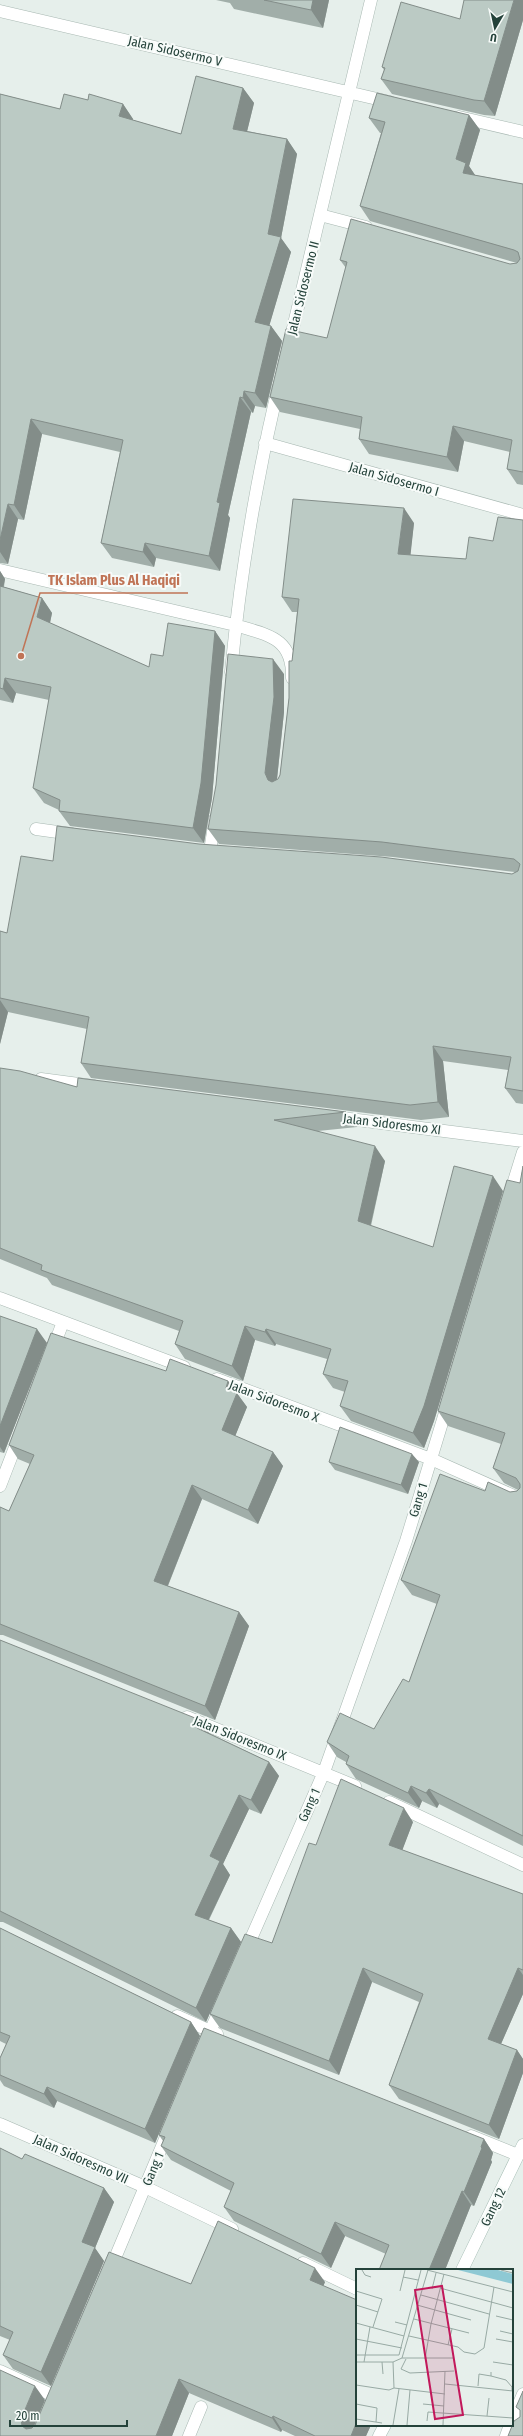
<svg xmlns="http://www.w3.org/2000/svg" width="523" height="2436" viewBox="0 0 523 2436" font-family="'Fira Sans Condensed',sans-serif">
<rect width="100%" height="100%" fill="#e6efeb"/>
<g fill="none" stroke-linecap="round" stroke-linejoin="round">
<g stroke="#a8b8b2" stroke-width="13">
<path id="street" d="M 0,11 L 390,102
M 459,117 L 523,132
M 320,215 L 366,227
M 289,345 L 371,0
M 265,443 L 523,515
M 0,570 L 235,625 C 267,635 293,637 292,678
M 231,672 C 240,577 256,481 278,388
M 36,829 L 72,834
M 210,851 L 215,819
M 41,1079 L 94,1086
M 334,1117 L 523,1141
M 509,1197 L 523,1152
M 0,1298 L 184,1367
M 52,1351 L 63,1322
M 217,1379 L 431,1459 L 523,1500
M 0,1486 L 19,1437
M 187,1717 L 355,1786
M 389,1802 L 523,1865
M 246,1950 L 324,1772 L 406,1541 L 448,1403
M 177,2016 L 217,2034
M 204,2045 L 221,2007
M 0,2124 L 145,2187 L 232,2229
M 471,2136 L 518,2155
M 303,2263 L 357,2289
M 110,2270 L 168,2132
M 0,2371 L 56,2397
M 512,2420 L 523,2394
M 189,2436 L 201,2407
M 506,2436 L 510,2425"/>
</g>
<g stroke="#a4bbb3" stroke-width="13">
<path id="secondary" d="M 462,2270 L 523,2145
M 379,2436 L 385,2425"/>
</g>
<use href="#street" stroke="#fff" stroke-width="12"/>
<use href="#secondary" stroke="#fff" stroke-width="12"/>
</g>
<path fill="#a1aea9" d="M 216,0 L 329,0 L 323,28 L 234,9 L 230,3 Z
M 523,0 L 523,20 L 495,116 L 484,115 L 392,94 L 381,79 L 384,70 L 382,67 L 460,19 Z
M 243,88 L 254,103 L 247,131 L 287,139 L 297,154 L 281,238 L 291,252 L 269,326 L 271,326 L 282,341 L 266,408 L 255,406 L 253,413 L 251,412 L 228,515 L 230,518 L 220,571 L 156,558 L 154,567 L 112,558 L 101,543 L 120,452 L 42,434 L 24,520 L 18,519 L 8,564 L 0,563 L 0,94 L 60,109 L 88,100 L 123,104 L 133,119 L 133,120 L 181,134 Z
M 469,115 L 480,130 L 469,166 L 475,175 L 523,184 L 523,485 L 517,484 L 507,469 L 510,452 L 464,441 L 458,472 L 369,454 L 359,439 L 360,429 L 280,412 L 270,397 L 327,338 L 346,268 L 340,260 L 510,264 L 517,263 L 370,221 L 360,206 L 381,133 L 380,133 L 369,118 Z
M 523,520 L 523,1104 L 516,1103 L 505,1088 L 508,1070 L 443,1061 L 449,1117 L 421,1120 L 91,1078 L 81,1063 L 87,1029 L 8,1012 L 0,1044 L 0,931 L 7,933 L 53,861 L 199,844 L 512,874 L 515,872 L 393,857 L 219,844 L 208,829 L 284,674 L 284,712 L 277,780 L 278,779 L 280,775 L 289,698 L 292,661 L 297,612 L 292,612 L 282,597 L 414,523 L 410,555 L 466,559 L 493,541 Z
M 0,571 L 5,579 L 4,587 L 42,598 L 52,613 L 50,623 L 149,667 L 163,656 L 215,631 L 225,646 L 212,798 L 204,843 L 70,826 L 59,811 L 59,810 L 44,803 L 33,788 L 49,700 L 16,693 L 13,703 L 0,700 Z
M 0,1068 L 77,1087 L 346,1112 L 357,1127 L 318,1131 L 385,1161 L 371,1226 L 433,1247 L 503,1191 L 434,1421 L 424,1448 L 351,1421 L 340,1406 L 345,1392 L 333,1388 L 323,1374 L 327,1359 L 276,1344 L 275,1346 L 255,1340 L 243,1381 L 185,1359 L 175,1344 L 179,1331 L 52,1285 L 47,1278 L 0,1259 Z
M 523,1166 L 523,1846 L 439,1804 L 437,1808 L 422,1801 L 419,1808 L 356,1779 L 346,1764 L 346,1762 L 337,1757 L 327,1742 L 374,1729 L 409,1682 L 437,1604 L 412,1595 L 401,1580 L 485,1491 L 510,1492 L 517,1491 L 518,1490 L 504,1483 L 493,1468 L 501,1444 L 448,1426 L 438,1411 L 520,1183 Z
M 0,1316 L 47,1343 L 4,1453 L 0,1452 Z
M 166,1371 L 228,1381 L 247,1407 L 235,1436 L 273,1452 L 283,1466 L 258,1524 L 202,1499 L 168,1586 L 239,1612 L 249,1626 L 215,1720 L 3,1635 L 0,1635 L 0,1507 L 9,1511 L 30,1464 L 18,1459 L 9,1445 Z
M 329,1462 L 419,1462 L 408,1494 L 335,1470 Z
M 0,1640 L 209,1733 L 269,1762 L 279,1776 L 261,1814 L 249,1809 L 223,1864 L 230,1875 L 209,1920 L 231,1928 L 241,1942 L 206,2022 L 3,1922 L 0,1922 Z
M 413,1822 L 402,1850 L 523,1894 L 523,1994 L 501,2044 L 517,2050 L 523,2059 L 523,2073 L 499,2139 L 399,2099 L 389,2085 L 419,2002 L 372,1982 L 339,2075 L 220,2028 L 210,2014 L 272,1943 L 316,1845 Z
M 0,1928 L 191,2022 L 200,2036 L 155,2143 L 57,2101 L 54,2108 L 4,2086 L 0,2080 L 0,2058 L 6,2044 L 0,2041 Z
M 159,2135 L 484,2139 L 493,2153 L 491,2160 L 492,2162 L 474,2206 L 471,2205 L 445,2270 L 379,2270 L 386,2254 L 345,2236 L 331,2268 L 234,2221 L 224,2207 L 231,2191 L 171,2160 L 161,2146 L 163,2141 Z
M 0,2148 L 22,2159 L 104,2188 L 114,2202 L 95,2248 L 104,2261 L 51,2386 L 13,2369 L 3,2355 L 10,2340 L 0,2336 Z
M 325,2282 L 323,2286 L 371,2425 L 366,2436 L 295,2436 L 282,2430 L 281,2432 L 189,2393 L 172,2436 L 0,2436 L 45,2400 L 34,2426 L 191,2284 Z"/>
<path fill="#838d89" d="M 313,0 L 329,0 L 323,28 L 311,10 Z
M 514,0 L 523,0 L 523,20 L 495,116 L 484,101 Z
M 243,88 L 254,103 L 244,144 L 233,129 Z
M 123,104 L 133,119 L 130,131 L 119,116 Z
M 469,115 L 480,130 L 469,166 L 477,178 L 463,173 L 456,159 Z
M 287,139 L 297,154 L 281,238 L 291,252 L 266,337 L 255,322 L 268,234 Z
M 271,326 L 282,341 L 266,408 L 255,393 Z
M 244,391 L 255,406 L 253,413 L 243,398 Z
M 240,397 L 251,412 L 228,515 L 230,518 L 220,571 L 209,556 L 217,502 Z
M 31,419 L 42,434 L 24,520 L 14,505 Z
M 453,426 L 464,441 L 458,472 L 447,457 Z
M 8,504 L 18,519 L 8,564 L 0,552 L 0,540 Z
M 404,508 L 414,523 L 409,569 L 398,554 Z
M 145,543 L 156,558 L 154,567 L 143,552 Z
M 0,571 L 5,579 L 1,598 L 0,597 Z
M 42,598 L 52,613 L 48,632 L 37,617 Z
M 215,631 L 225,646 L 212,798 L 204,843 L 193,828 Z
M 273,659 L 284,674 L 284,712 L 276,788 L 268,780 L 265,773 Z
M 5,678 L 16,693 L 13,703 L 3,689 Z
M 0,1000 L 8,1012 L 0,1044 Z
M 433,1046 L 443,1061 L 449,1117 L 438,1102 Z
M 375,1146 L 385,1161 L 368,1236 L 358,1221 Z
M 493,1176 L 503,1191 L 434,1421 L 424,1448 L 413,1433 Z
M 245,1326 L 255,1340 L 243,1381 L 232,1366 Z
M 37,1329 L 47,1343 L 4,1453 L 0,1447 L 0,1426 Z
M 266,1329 L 276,1344 L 275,1346 L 265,1332 Z
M 228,1381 L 247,1407 L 232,1444 L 222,1430 L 226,1388 Z
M 273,1452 L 283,1466 L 258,1524 L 248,1510 Z
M 412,1454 L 419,1462 L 408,1494 L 401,1485 Z
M 192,1485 L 202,1499 L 164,1595 L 154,1581 Z
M 239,1612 L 249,1626 L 215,1720 L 205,1706 Z
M 200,1720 L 210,1734 L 197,1728 Z
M 269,1762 L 279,1776 L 261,1814 L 251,1800 Z
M 411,1786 L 422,1801 L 419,1808 L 408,1793 Z
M 429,1789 L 439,1804 L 437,1808 L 426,1793 Z
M 239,1795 L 249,1809 L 223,1864 L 230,1875 L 204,1929 L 195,1915 L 210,1856 Z
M 404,1808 L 413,1822 L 399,1859 L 389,1845 Z
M 231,1928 L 241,1942 L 206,2022 L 196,2008 Z
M 363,1968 L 372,1982 L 339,2075 L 329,2061 Z
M 518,1968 L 523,1975 L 523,1994 L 497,2053 L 488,2039 Z
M 191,2022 L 200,2036 L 155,2143 L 145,2129 Z
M 517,2050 L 523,2059 L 523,2073 L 499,2139 L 489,2125 Z
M 47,2087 L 57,2101 L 54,2108 L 44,2094 Z
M 484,2139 L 493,2153 L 491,2160 L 492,2162 L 474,2206 L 464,2192 Z
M 104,2188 L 114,2202 L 95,2248 L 104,2261 L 51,2386 L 41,2372 L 82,2242 Z
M 462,2191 L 471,2205 L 445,2270 L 429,2270 Z
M 335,2222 L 345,2236 L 331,2268 L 321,2254 Z
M 315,2268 L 325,2282 L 320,2294 L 310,2280 Z
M 179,2379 L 189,2393 L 172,2436 L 156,2436 Z
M 35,2386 L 45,2400 L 31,2433 L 22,2426 L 21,2419 Z
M 273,2416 L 282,2430 L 281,2432 L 272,2418 Z
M 357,2421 L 357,2425 L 371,2425 L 366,2436 L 351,2436 Z"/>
<path fill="#bbcac4" stroke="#838d89" d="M 264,0 L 313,0 L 311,10 Z
M 464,0 L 514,0 L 484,101 L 474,100 L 381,79 L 385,68 L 382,67 L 401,2 L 460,19 Z
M 196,76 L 243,88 L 233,129 L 287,139 L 268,234 L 281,237 L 255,322 L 271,326 L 255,393 L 244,391 L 243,398 L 240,397 L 217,502 L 220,503 L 209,556 L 145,543 L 143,552 L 101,543 L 123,440 L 31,419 L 14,505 L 8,504 L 0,540 L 0,94 L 60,109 L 64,94 L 88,100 L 89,94 L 123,104 L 119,116 L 181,134 Z
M 377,93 L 469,115 L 456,159 L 466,163 L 463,173 L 523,184 L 523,472 L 507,469 L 512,440 L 453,426 L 447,457 L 359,439 L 362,417 L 270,397 L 286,329 L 327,338 L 347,262 L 340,260 L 351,219 L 510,264 L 517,263 L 520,259 L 518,252 L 514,250 L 360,206 L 385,122 L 369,118 Z
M 293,499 L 404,508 L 398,554 L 466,559 L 469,537 L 493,541 L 498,517 L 523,520 L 523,1091 L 505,1088 L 511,1057 L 433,1046 L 438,1102 L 410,1105 L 81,1063 L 89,1017 L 0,998 L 0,931 L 7,933 L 21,856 L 53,861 L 57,826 L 199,844 L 381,857 L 512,874 L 518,871 L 520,864 L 514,859 L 382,842 L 208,829 L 216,785 L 228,654 L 273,659 L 274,697 L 265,773 L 268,780 L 272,782 L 278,779 L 280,775 L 289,698 L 289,661 L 292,661 L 299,599 L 282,597 Z
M 0,586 L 42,598 L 37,617 L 149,667 L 151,654 L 163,656 L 168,623 L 215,631 L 201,783 L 193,828 L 59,811 L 60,800 L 33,788 L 51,687 L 5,678 L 3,689 L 0,688 Z
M 0,1068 L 20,1071 L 77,1087 L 78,1078 L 346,1112 L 274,1120 L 375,1146 L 358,1221 L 433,1247 L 454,1166 L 493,1176 L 424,1406 L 413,1433 L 340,1406 L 348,1381 L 323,1374 L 331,1349 L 266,1329 L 265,1332 L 245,1326 L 232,1366 L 175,1344 L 183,1321 L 41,1270 L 42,1265 L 0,1248 Z
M 523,1166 L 523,1836 L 429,1789 L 426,1793 L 411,1786 L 408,1793 L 346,1764 L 349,1756 L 327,1742 L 340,1713 L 374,1729 L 403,1679 L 409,1682 L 440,1595 L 401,1580 L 440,1474 L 485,1491 L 488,1482 L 510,1492 L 517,1491 L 520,1488 L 520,1484 L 516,1478 L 493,1468 L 505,1433 L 438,1411 L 507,1180 L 520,1183 Z
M 0,1316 L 37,1329 L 0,1426 Z
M 51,1333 L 166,1371 L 170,1359 L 228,1381 L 226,1388 L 237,1393 L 222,1430 L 273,1452 L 248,1510 L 192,1485 L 154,1581 L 239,1612 L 205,1706 L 0,1624 L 0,1507 L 9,1511 L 34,1455 L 9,1445 Z
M 340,1427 L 412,1454 L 401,1485 L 329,1462 Z
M 0,1640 L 200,1720 L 197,1728 L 269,1762 L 251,1800 L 239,1795 L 210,1856 L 220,1861 L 195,1915 L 231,1928 L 196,2008 L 0,1911 Z
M 341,1779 L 404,1808 L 389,1845 L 523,1894 L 523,1970 L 518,1968 L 488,2039 L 517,2050 L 489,2125 L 389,2085 L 423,1994 L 363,1968 L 329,2061 L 210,2014 L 245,1934 L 272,1943 L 309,1843 L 316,1845 Z
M 0,1928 L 191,2022 L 145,2129 L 47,2087 L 44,2094 L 0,2075 L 0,2058 L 10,2036 L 0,2032 Z
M 204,2028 L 484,2139 L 481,2147 L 482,2148 L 464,2192 L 462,2191 L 429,2270 L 379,2270 L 389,2245 L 335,2222 L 321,2254 L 224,2207 L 234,2183 L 161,2146 L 165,2137 L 159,2135 Z
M 0,2148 L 22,2159 L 25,2154 L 104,2188 L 82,2242 L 95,2247 L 41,2372 L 3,2355 L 13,2332 L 0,2326 Z
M 218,2221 L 315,2268 L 310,2280 L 357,2300 L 357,2421 L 351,2436 L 315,2436 L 273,2416 L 272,2418 L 179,2379 L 156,2436 L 0,2436 L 0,2370 L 35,2386 L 21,2419 L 22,2426 L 26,2429 L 32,2428 L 35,2425 L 109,2252 L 191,2284 Z
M 523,2391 L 523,2436 L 508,2436 L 514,2421 L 520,2417 L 520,2410 L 516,2407 Z"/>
<g text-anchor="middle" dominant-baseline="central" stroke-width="4" stroke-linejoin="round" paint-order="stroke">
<g font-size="13" fill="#24423a" stroke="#f7fbf9">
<text transform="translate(175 51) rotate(13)">Jalan Sidosermo V</text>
<text transform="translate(303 288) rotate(-76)">Jalan Sidosermo II</text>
<text transform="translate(394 479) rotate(16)">Jalan Sidosermo I</text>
<text transform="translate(392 1124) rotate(7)">Jalan Sidoresmo XI</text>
<text transform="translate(274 1401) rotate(21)">Jalan Sidoresmo X</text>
<text transform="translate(418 1500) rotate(-73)">Gang 1</text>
<text transform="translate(240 1738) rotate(22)">Jalan Sidoresmo IX</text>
<text transform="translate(309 1805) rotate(-66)">Gang 1</text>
<text transform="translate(81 2159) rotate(24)">Jalan Sidoresmo VII</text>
<text transform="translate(153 2169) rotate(-67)">Gang 1</text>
<text transform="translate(493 2207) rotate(-64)">Gang 12</text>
</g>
</g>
<g transform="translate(356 2269)">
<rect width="157" height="157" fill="#e6efeb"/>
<path d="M 102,1 L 142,1 L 157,5 L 157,15 Z" fill="#8ec9d4"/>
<path fill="none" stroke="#98aaa4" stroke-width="1" d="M 6,1 L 9,6 L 15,8M 71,1 L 157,23M 145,1 L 157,4M 47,8 L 62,11M 84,19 L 157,39M 76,20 L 80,4M 0,22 L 26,30 L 17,58M 44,22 L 49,1M 65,26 L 133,45M 0,36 L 22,43M 61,36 L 115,51M 140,47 L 157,51M 58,50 L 113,64M 39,53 L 51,56M 0,54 L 48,67M 144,62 L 157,65M 53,67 L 102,78 L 108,83 L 119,85 L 128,79 L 138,18M 0,70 L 46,79M 140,70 L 157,73M 92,76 L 96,60M 0,86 L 43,86 L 65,1M 46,89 L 98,89M 50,90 L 45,100 L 54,104 L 98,102M 69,90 L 75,55 L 88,5M 0,93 L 37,93 L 46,89 L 72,1M 8,93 L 14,58M 26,93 L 27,105M 37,93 L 38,119M 137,93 L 157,96M 135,107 L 150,111 L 156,118 L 156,122M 89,115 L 157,122M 0,116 L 33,121 L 38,119 L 89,125M 122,117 L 123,105 L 135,107 L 135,103M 0,135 L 21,139 L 20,153M 67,135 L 88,137M 131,147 L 133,129M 0,150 L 26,154M 71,152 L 72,143 L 157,149M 37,156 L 43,120M 51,156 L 54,121M 87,156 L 89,102"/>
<path fill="#c2185b" fill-opacity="0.15" stroke="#c2185b" stroke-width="2" d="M 86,17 L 107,146 L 79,150 L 59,21 Z"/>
<rect width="157" height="157" fill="none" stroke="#24423a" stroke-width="2"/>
</g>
<path fill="none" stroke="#c07456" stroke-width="1.5" d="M21 656L40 593H188"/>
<circle fill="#c07456" stroke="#f7fbf9" stroke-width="1.5" cx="21" cy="656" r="4"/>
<g font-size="14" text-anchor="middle" font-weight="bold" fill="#c07456" stroke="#f7fbf9" stroke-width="4" stroke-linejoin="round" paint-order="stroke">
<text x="114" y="585">TK Islam Plus Al Haqiqi</text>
</g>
<g transform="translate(495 28) rotate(189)" stroke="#f7fbf9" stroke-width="3" paint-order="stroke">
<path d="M0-3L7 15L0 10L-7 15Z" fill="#24423a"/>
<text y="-6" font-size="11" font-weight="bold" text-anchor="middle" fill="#24423a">U</text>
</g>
<path d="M10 2420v6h117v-6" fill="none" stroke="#24423a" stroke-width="2"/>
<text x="16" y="2420" font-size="12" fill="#24423a" stroke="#f7fbf9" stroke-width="3" paint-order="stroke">20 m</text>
</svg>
